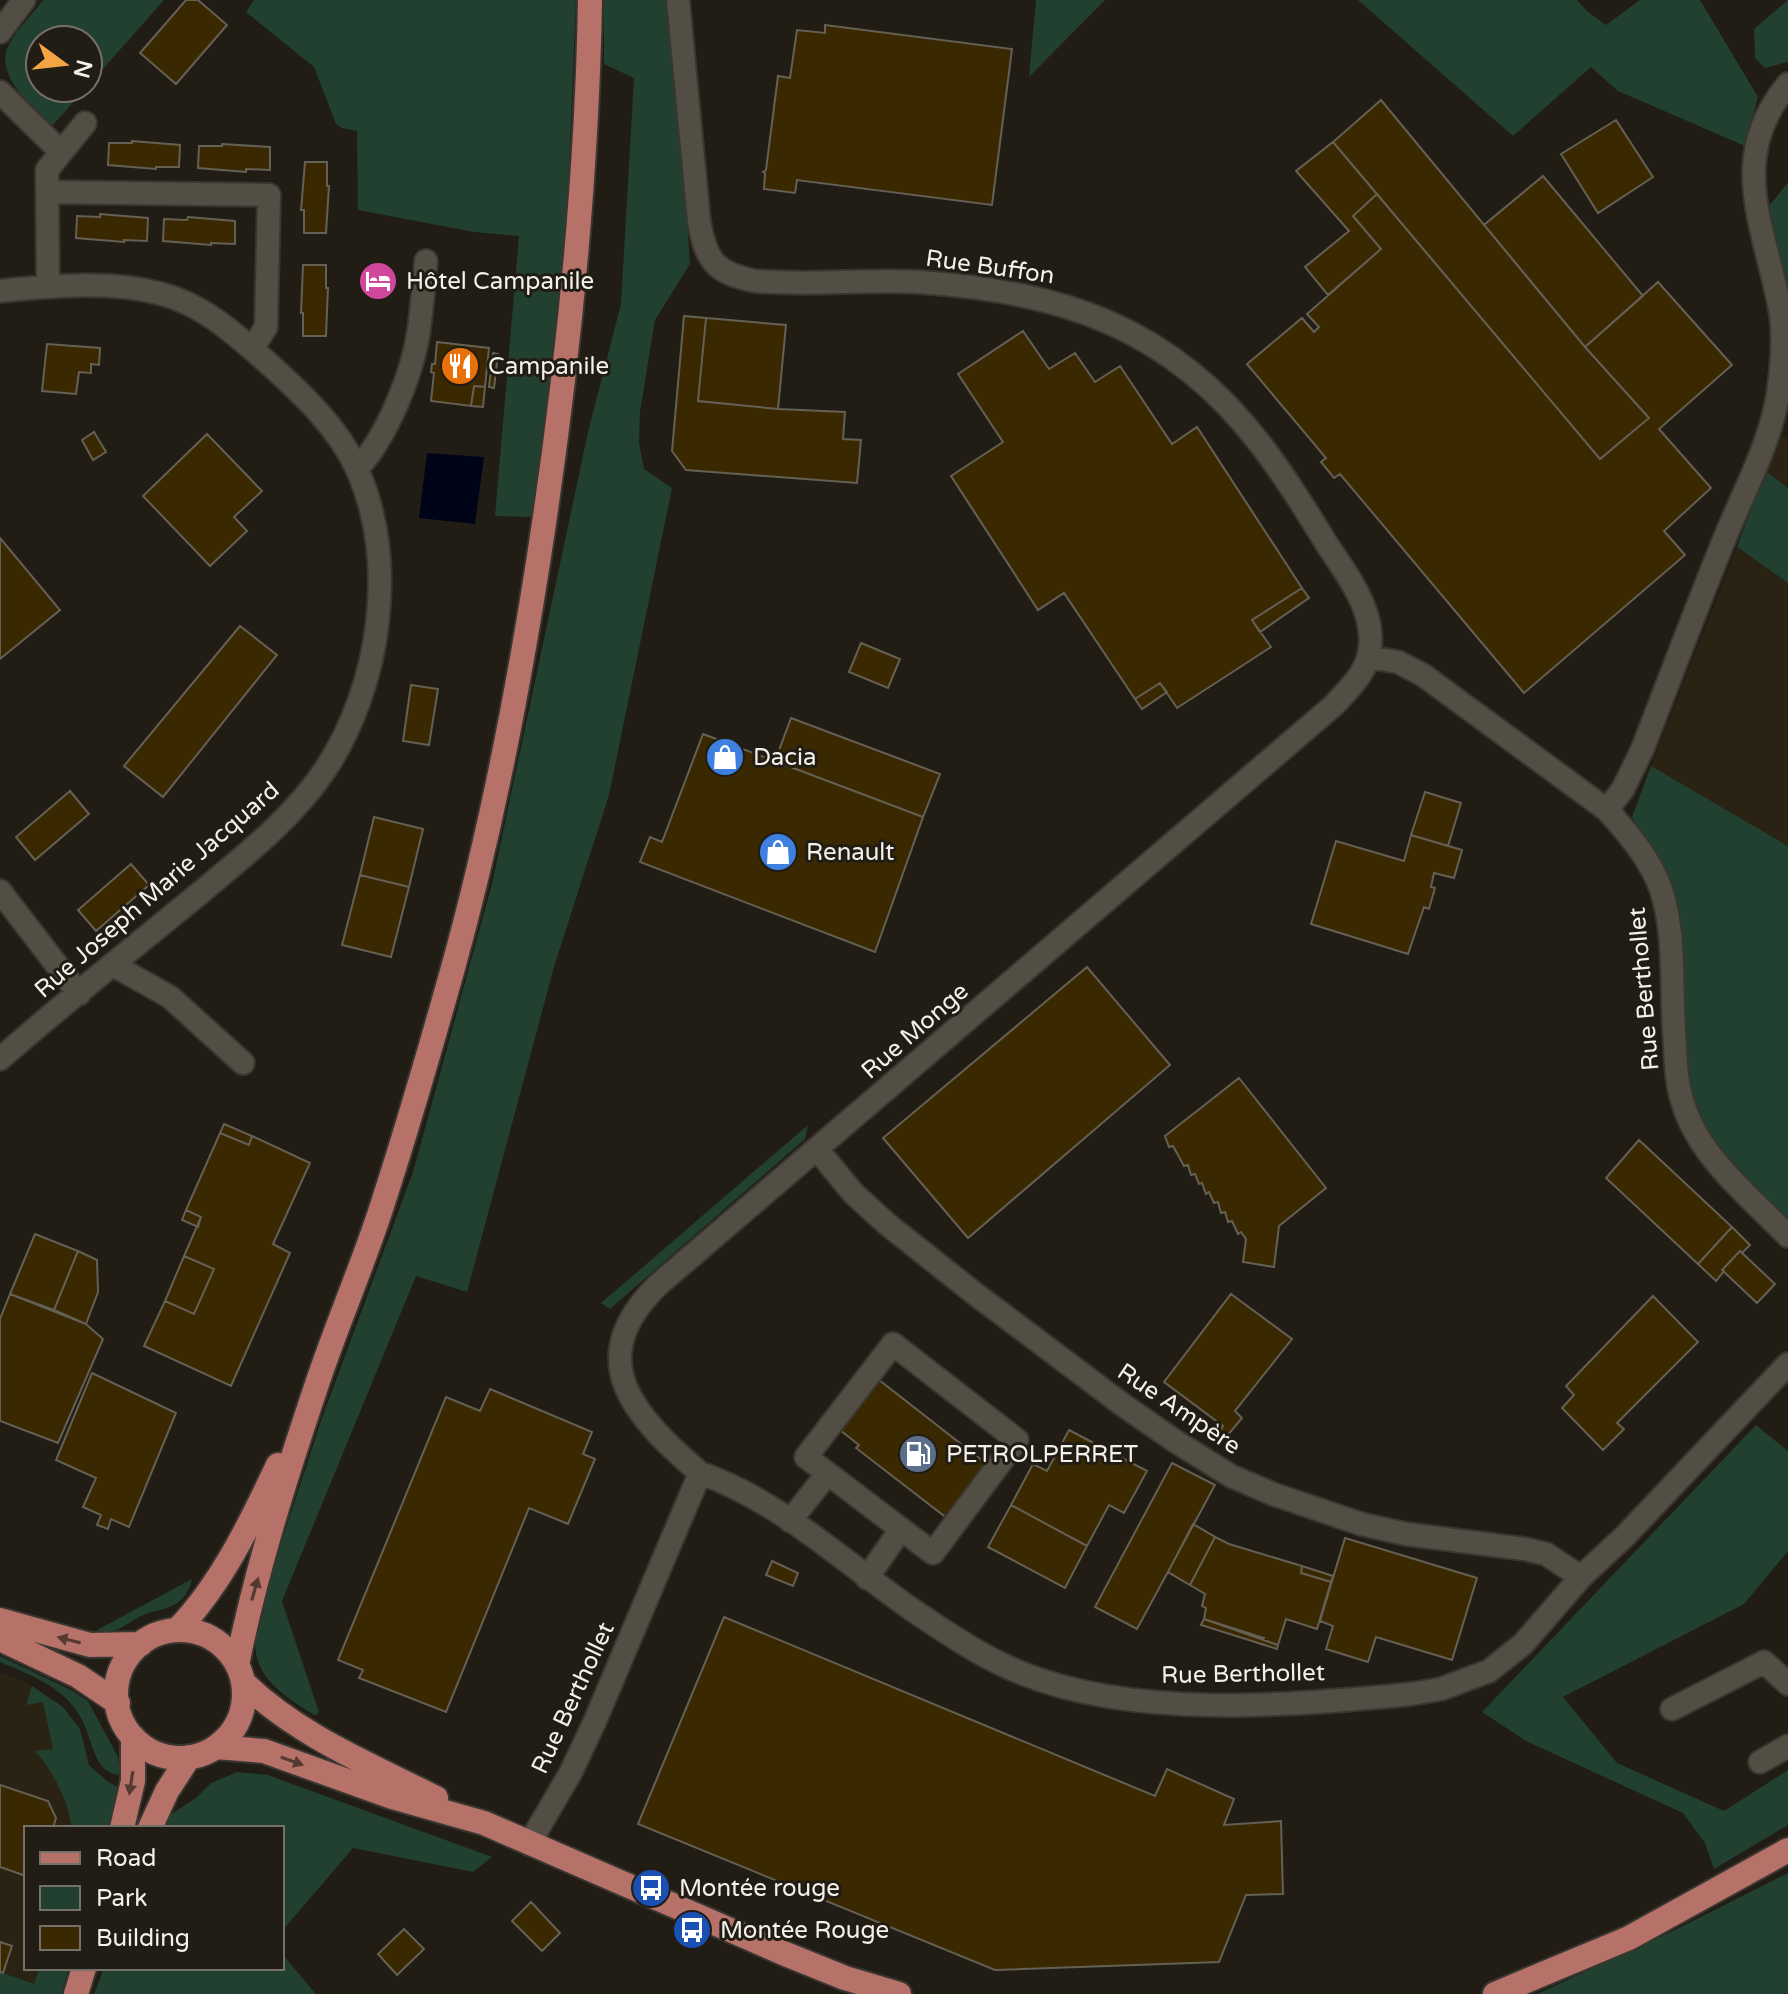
<svg xmlns="http://www.w3.org/2000/svg" width="1788" height="1994" viewBox="0 0 1788 1994" font-family="'Varela Round',sans-serif">
<rect width="100%" height="100%" fill="#211c14"/>
<path fill="#2a2313" d="M 1780,437 L 1788,438 L 1788,488 L 1765,471 Z
M 1737,547 L 1788,583 L 1788,846 L 1651,766 Z
M 0,1673 L 27,1682 L 50,1699 L 92,1828 L 26,1828 L 26,1968 L 51,1968 L 44,1994 L 0,1994 Z"/>
<path fill="#22402f" d="M 43,0 L 164,0 L 88,86 L 88,40 L 40,40 L 40,88 L 86,88 L 52,126 C 34,109 0,82 6,51 C 13,33 31,16 43,0 Z
M 254,0 L 576,0 L 566,238 L 533,517 L 495,516 L 519,236 L 474,232 L 358,210 L 357,131 L 342,128 L 336,124 L 314,67 L 246,12 Z
M 604,0 L 672,0 L 690,264 L 655,320 L 640,412 L 639,443 L 644,469 L 672,488 L 609,795 L 554,967 L 467,1292 L 416,1276 L 282,1601 L 319,1712 L 316,1716 C 290,1700 251,1677 256,1641 C 257,1630 261,1620 264,1610 L 260,1608 L 322,1418 L 413,1172 L 492,884 L 588,432 L 621,304 L 634,78 L 604,64 Z
M 1036,0 L 1105,0 L 1029,77 Z
M 1358,0 L 1577,0 L 1588,12 L 1606,25 L 1640,0 L 1700,0 L 1758,97 L 1745,146 L 1618,91 L 1591,67 L 1513,136 Z
M 1788,0 L 1788,62 L 1765,68 L 1755,58 L 1754,29 Z
M 1788,182 L 1788,285 L 1766,210 Z
M 1765,471 L 1788,488 L 1788,583 L 1737,547 Z
M 1651,766 L 1788,846 L 1788,1223 L 1707,1133 L 1687,1086 L 1682,931 L 1673,884 L 1632,817 Z
M 808,1125 L 805,1139 L 610,1309 L 601,1303 Z
M 1756,1425 L 1788,1451 L 1788,1551 L 1744,1604 L 1563,1697 L 1617,1763 L 1724,1811 L 1788,1770 L 1788,1825 L 1714,1869 L 1705,1843 L 1683,1813 L 1526,1741 L 1482,1712 Z
M 192,1579 C 190,1588 186,1596 180,1601 C 169,1610 155,1610 143,1615 C 128,1622 115,1637 97,1630 Z
M 0,1656 L 71,1690 L 88,1701 L 118,1757 L 120,1775 C 94,1775 92,1737 81,1718 C 64,1687 31,1675 0,1662 Z
M 32,1686 L 63,1707 L 80,1729 L 89,1765 L 108,1782 L 122,1789 L 114,1828 L 71,1828 C 72,1808 50,1764 34,1751 L 53,1749 L 43,1702 L 26,1705 Z
M 237,1772 L 268,1775 L 492,1857 L 473,1872 L 353,1848 L 282,1931 L 282,1828 L 165,1828 L 170,1815 L 196,1798 L 211,1783 Z
M 1788,1873 L 1788,1994 L 1537,1994 L 1673,1931 Z
M 282,1954 L 316,1994 L 94,1994 L 104,1968 L 282,1968 Z
M 40,1968 L 69,1968 L 61,1994 L 0,1994 L 0,1972 L 34,1984 Z"/>
<path fill="#000419" d="M 427,453 L 484,457 L 475,524 L 419,518 Z"/>
<path fill="#3a2900" stroke="#656055" stroke-width="2" d="M 186,0 L 198,0 L 227,25 L 176,84 L 140,53 Z
M 825,25 L 1012,49 L 992,205 L 797,180 L 795,193 L 764,189 L 765,173 L 763,172 L 766,170 L 778,76 L 790,78 L 797,30 L 825,33 Z
M 1381,100 L 1585,347 L 1649,418 L 1600,459 L 1333,142 Z
M 1616,120 L 1653,177 L 1598,213 L 1561,154 Z
M 132,141 L 180,145 L 179,167 L 156,167 L 156,169 L 108,165 L 109,143 L 132,143 Z
M 1333,142 L 1377,194 L 1353,216 L 1381,249 L 1328,295 L 1305,267 L 1349,231 L 1296,171 Z
M 222,144 L 270,147 L 270,170 L 246,169 L 246,172 L 198,168 L 199,146 L 222,146 Z
M 305,162 L 327,162 L 327,186 L 329,186 L 326,233 L 304,233 L 304,210 L 301,210 Z
M 1543,176 L 1643,296 L 1585,347 L 1484,225 Z
M 1377,194 L 1600,459 L 1649,418 L 1585,347 L 1658,282 L 1732,365 L 1659,429 L 1711,488 L 1664,531 L 1685,555 L 1524,693 L 1340,474 L 1334,478 L 1321,462 L 1326,458 L 1247,364 L 1302,318 L 1314,332 L 1319,327 L 1307,314 L 1381,249 L 1353,216 Z
M 100,214 L 148,218 L 147,241 L 124,240 L 124,242 L 76,238 L 77,216 L 100,217 Z
M 188,217 L 235,221 L 235,244 L 211,243 L 211,245 L 163,241 L 164,219 L 187,220 Z
M 303,265 L 326,265 L 326,288 L 328,288 L 326,336 L 303,336 L 303,313 L 301,313 Z
M 684,316 L 706,318 L 698,401 L 778,409 L 845,412 L 843,439 L 861,440 L 857,483 L 686,470 L 672,451 Z
M 706,318 L 786,325 L 778,409 L 698,401 Z
M 1023,331 L 1049,369 L 1075,353 L 1095,382 L 1120,366 L 1172,444 L 1197,427 L 1302,588 L 1252,620 L 1271,647 L 1177,708 L 1160,683 L 1135,699 L 1064,593 L 1038,610 L 951,476 L 1003,442 L 958,374 Z
M 437,342 L 489,348 L 485,387 L 474,386 L 471,406 L 431,401 L 434,373 L 431,372 L 432,364 L 435,364 Z
M 47,344 L 100,348 L 99,365 L 91,364 L 91,373 L 79,372 L 76,394 L 42,391 Z
M 493,353 L 498,354 L 494,388 L 489,387 Z
M 474,386 L 485,387 L 483,407 L 471,406 Z
M 94,432 L 106,452 L 93,460 L 82,440 Z
M 207,434 L 262,491 L 234,517 L 247,531 L 210,566 L 143,496 Z
M 0,538 L 60,610 L 0,659 Z
M 1302,588 L 1309,598 L 1260,632 L 1252,620 Z
M 240,626 L 277,655 L 163,797 L 124,766 Z
M 861,643 L 900,659 L 888,688 L 849,672 Z
M 1160,683 L 1167,692 L 1142,709 L 1135,699 Z
M 411,685 L 438,689 L 429,745 L 403,741 Z
M 791,718 L 940,774 L 923,817 L 775,761 Z
M 703,734 L 923,817 L 875,952 L 640,862 L 650,837 L 662,842 Z
M 70,791 L 89,814 L 35,860 L 16,837 Z
M 1425,792 L 1461,803 L 1448,846 L 1411,835 Z
M 374,817 L 423,829 L 409,887 L 360,875 Z
M 1411,835 L 1462,850 L 1454,878 L 1434,873 L 1431,887 L 1435,888 L 1429,909 L 1424,907 L 1408,954 L 1311,924 L 1336,841 L 1404,861 Z
M 131,864 L 149,885 L 96,931 L 78,910 Z
M 360,875 L 409,887 L 391,957 L 342,945 Z
M 1087,967 L 1170,1065 L 968,1238 L 883,1138 Z
M 1239,1078 L 1326,1188 L 1279,1226 L 1274,1267 L 1243,1262 L 1246,1239 L 1241,1232 L 1238,1234 L 1232,1221 L 1228,1222 L 1225,1212 L 1221,1213 L 1218,1202 L 1214,1203 L 1209,1192 L 1206,1194 L 1202,1183 L 1199,1184 L 1195,1174 L 1191,1175 L 1188,1165 L 1184,1166 L 1173,1146 L 1169,1147 L 1165,1136 Z
M 224,1124 L 252,1136 L 249,1145 L 220,1133 Z
M 220,1133 L 249,1145 L 252,1136 L 310,1163 L 273,1244 L 290,1253 L 231,1386 L 144,1346 L 165,1301 L 194,1314 L 214,1269 L 184,1256 L 201,1217 L 186,1210 Z
M 1639,1140 L 1732,1227 L 1698,1264 L 1606,1178 Z
M 186,1210 L 201,1217 L 198,1227 L 182,1220 Z
M 1732,1227 L 1750,1245 L 1742,1253 L 1740,1251 L 1722,1270 L 1724,1271 L 1716,1281 L 1698,1264 Z
M 35,1234 L 78,1251 L 54,1310 L 10,1294 Z
M 78,1251 L 97,1260 L 98,1292 L 86,1324 L 54,1310 Z
M 1740,1251 L 1775,1284 L 1757,1303 L 1722,1270 Z
M 184,1256 L 214,1269 L 194,1314 L 165,1301 Z
M 10,1294 L 86,1324 L 103,1339 L 58,1443 L 0,1421 L 0,1319 Z
M 1231,1294 L 1292,1339 L 1235,1411 L 1242,1418 L 1227,1436 L 1220,1431 L 1223,1426 L 1164,1382 Z
M 1653,1296 L 1698,1342 L 1617,1423 L 1624,1429 L 1603,1450 L 1562,1408 L 1574,1395 L 1566,1386 Z
M 92,1373 L 176,1413 L 129,1527 L 111,1519 L 108,1529 L 97,1525 L 101,1515 L 83,1507 L 96,1478 L 56,1460 Z
M 874,1376 L 993,1469 L 952,1522 L 856,1448 L 859,1445 L 835,1426 Z
M 490,1389 L 592,1432 L 583,1454 L 595,1459 L 568,1524 L 529,1508 L 446,1712 L 359,1678 L 363,1670 L 338,1660 L 446,1397 L 480,1411 Z
M 1069,1430 L 1147,1471 L 1124,1513 L 1109,1505 L 1087,1546 L 1011,1505 L 1033,1464 L 1047,1471 Z
M 1172,1463 L 1215,1485 L 1137,1629 L 1095,1607 Z
M 1011,1505 L 1087,1546 L 1065,1588 L 988,1547 Z
M 1193,1524 L 1215,1537 L 1190,1585 L 1168,1572 Z
M 1215,1537 L 1229,1544 L 1302,1566 L 1301,1573 L 1331,1582 L 1317,1629 L 1286,1619 L 1278,1645 L 1204,1619 L 1206,1608 L 1202,1606 L 1205,1594 L 1190,1585 Z
M 1345,1538 L 1477,1578 L 1452,1660 L 1376,1637 L 1368,1662 L 1326,1649 L 1333,1626 L 1320,1621 Z
M 772,1561 L 798,1573 L 793,1586 L 766,1575 Z
M 1302,1566 L 1333,1576 L 1331,1582 L 1301,1573 Z
M 724,1617 L 1155,1796 L 1167,1769 L 1234,1799 L 1224,1825 L 1281,1821 L 1283,1894 L 1246,1895 L 1219,1962 L 995,1970 L 638,1824 Z
M 1204,1619 L 1264,1638 L 1263,1640 L 1278,1645 L 1277,1649 L 1201,1625 Z
M 0,1785 L 48,1801 L 56,1818 L 53,1828 L 26,1828 L 26,1876 L 0,1867 Z
M 531,1902 L 560,1933 L 542,1951 L 512,1921 Z
M 404,1929 L 424,1949 L 397,1975 L 378,1954 Z
M 0,1942 L 12,1946 L 3,1973 L 0,1972 Z"/>
<g fill="none" stroke-linecap="round" stroke-linejoin="round">
<g stroke="#393631" stroke-width="26">
<path id="minor" d="M 678,0 L 699,221 C 706,260 714,273 755,281 C 809,286 864,279 918,282 C 1061,291 1171,327 1261,445 C 1286,477 1307,512 1328,546 C 1351,580 1385,625 1364,668 C 1357,682 1345,693 1334,705 L 659,1284 C 580,1360 635,1417 700,1473
M 0,32 L 24,0
M 0,92 L 61,152
M 48,192 L 269,195 L 266,327 L 252,349
M 48,287 L 47,170 L 85,123
M 0,291 C 53,286 110,280 162,294 C 204,305 236,335 268,363 C 301,393 338,427 357,469 C 399,562 380,687 325,770 C 293,818 244,856 200,893 C 133,948 65,1002 0,1059
M 357,469 C 387,437 413,373 419,329 C 422,307 424,284 426,261
M 1368,657 L 1398,662 L 1423,675 L 1607,810 C 1626,831 1645,853 1657,879 C 1676,922 1671,984 1674,1030 C 1676,1054 1675,1080 1683,1103 C 1699,1157 1750,1197 1788,1236
M 1607,810 L 1623,789 L 1642,750 C 1670,678 1697,606 1726,535 C 1745,489 1773,438 1779,387 C 1782,364 1784,338 1781,315 C 1767,231 1724,160 1788,84
M 0,891 L 79,994
M 113,965 L 170,997 L 243,1063
M 817,1149 L 853,1193 L 887,1224 L 974,1293 L 1123,1405 L 1175,1441 L 1231,1476 L 1273,1494 L 1361,1524 L 1406,1534 L 1525,1549 L 1546,1554 L 1581,1577
M 790,1521 L 827,1474
M 867,1578 L 901,1529 L 933,1553 L 1017,1440 L 893,1344 L 806,1457 L 901,1529
M 1672,1709 L 1764,1662 L 1788,1684
M 1760,1762 L 1788,1746
M 529,1844 L 571,1772 L 595,1721 L 700,1473 C 779,1500 846,1564 914,1611 C 947,1633 982,1657 1019,1672 C 1132,1719 1291,1706 1411,1694 L 1441,1689 L 1489,1671 L 1523,1644 L 1581,1577 L 1625,1536 L 1788,1364"/>
</g>
<g stroke="#393631" stroke-width="28">
<path id="major" d="M 0,1620 L 90,1645 L 141,1644
M 177,1630 C 221,1585 251,1522 278,1465
M116 1694a64 64 0 1 1 128 0a64 64 0 1 1-128 0Z
M 0,1639 L 78,1676 L 118,1703
M 237,1665 C 256,1570 286,1476 317,1384 C 336,1327 360,1272 379,1215 C 406,1133 430,1050 453,968 C 493,824 521,677 543,530 C 569,355 587,178 590,0
M 243,1682 C 297,1735 369,1764 436,1798
M 216,1747 L 264,1751 L 392,1797 L 484,1823 L 783,1953 L 845,1978 L 899,1994
M 122,1828 L 133,1781 L 133,1737
M 150,1828 L 167,1791 L 189,1757
M 76,1994 L 84,1968
M 1495,1994 L 1629,1938 L 1788,1850"/>
</g>
<use href="#minor" stroke="#534e44" stroke-width="22"/>
<use href="#major" stroke="#b67269" stroke-width="24"/>
</g>
<defs><path id="oneway-solid" d="M-6-.8H1V-3.2L6.5 0L1 3.2V.8H-6Z" transform="scale(2)"/></defs>
<g fill="#553a32">
<use href="#oneway-solid" transform="translate(255 1589) rotate(-74)"/>
<use href="#oneway-solid" transform="translate(69 1640) rotate(-166)"/>
<use href="#oneway-solid" transform="translate(292 1761) rotate(20)"/>
<use href="#oneway-solid" transform="translate(131 1783) rotate(99)"/>
</g>
<defs>
<g id="hotel-disc" transform="scale(2)"><circle r="9.5" fill="#d1479c" stroke="#211c14"/><path d="M-6-4.5h1.5V1H6V5H4.5V3h-9V5H-6ZM-4 0a1.8 1.8 0 1 1 3.6 0ZM.5 0V-2.5h3Q6-2.5 6 0Z" fill="#fff"/></g>
<g id="restaurant-disc" transform="scale(2)"><circle r="9.5" fill="#e8710a" stroke="#211c14"/><path d="M-5-6h1v4h1v-4h1v4h1v-4h1v5L-1.5 .5V6h-2V.5L-5-1ZM5-6V6H3V1.5H1.5Q1.5-4 5-6Z" fill="#fff"/></g>
<g id="shop-disc" transform="scale(2)"><circle r="9.5" fill="#3f7fe0" stroke="#211c14"/><path d="M-5-2.5h2.3a2.7 3.5 0 0 1 5.4 0H5L5.5 6h-11ZM-1.5-2.5h3a1.5 2.3 0 0 0-3 0Z" fill="#fff"/></g>
<g id="fuel-disc" transform="scale(2)"><circle r="9.5" fill="#5c6f8a" stroke="#211c14"/><path d="M-5.5-6h7V0h2V4h1.3V-2.5L3-4.5l.8-.8L6-3V5H2.5V1h-1V6h-7ZM-4.2-4.7v3.2H.2V-4.7Z" fill="#fff"/></g>
<g id="bus-disc" transform="scale(2)"><circle r="9.5" fill="#1a4fb4" stroke="#211c14"/><path d="M-5-6H5V4H4V6H2V4H-2V6H-4V4H-5ZM-3.5-4V0h7V-4ZM-3.5 1.2v1.5H-2V1.2ZM2 1.2v1.5H3.5V1.2Z" fill="#fff"/></g>
</defs>
<g fill-rule="evenodd">
<use href="#hotel-disc" x="378" y="281"/>
<use href="#restaurant-disc" x="460" y="366"/>
<use href="#shop-disc" x="725" y="757"/>
<use href="#shop-disc" x="778" y="852"/>
<use href="#fuel-disc" x="918" y="1454"/>
<use href="#bus-disc" x="651" y="1888"/>
<use href="#bus-disc" x="692" y="1930"/>
</g>
<g text-anchor="middle" dominant-baseline="central" stroke-width="6" stroke-linejoin="round" paint-order="stroke">
<g font-size="24" fill="#f4f1eb" stroke="#211c14">
<text transform="translate(990 267) rotate(8)">Rue Buffon</text>
<text transform="translate(157 890) rotate(-41)">Rue Joseph Marie Jacquard</text>
<text transform="translate(1644 989) rotate(-95)">Rue Berthollet</text>
<text transform="translate(915 1031) rotate(-41)">Rue Monge</text>
<text transform="translate(1179 1409) rotate(34)">Rue Ampère</text>
<text transform="translate(1243 1674) rotate(-1)">Rue Berthollet</text>
<text transform="translate(573 1698) rotate(-65)">Rue Berthollet</text>
</g>
<g font-size="24" fill="#f4f1eb" stroke="#211c14" text-anchor="start">
<text x="406" y="281">Hôtel Campanile</text>
<text x="488" y="366">Campanile</text>
<text x="753" y="757">Dacia</text>
<text x="806" y="852">Renault</text>
<text x="946" y="1454">PETROLPERRET</text>
<text x="679" y="1888">Montée rouge</text>
<text x="720" y="1930">Montée Rouge</text>
</g>
</g>
<rect x="24" y="1826" width="260" height="144" fill="#211c14" stroke="#75716a" stroke-width="2"/>
<rect x="40" y="1852" width="40" height="12" fill="#b67269" stroke="#75716a" stroke-width="2"/>
<text x="96" y="1866" font-size="24" fill="#f4f1eb">Road</text>
<rect x="40" y="1886" width="40" height="24" fill="#22402f" stroke="#75716a" stroke-width="2"/>
<text x="96" y="1906" font-size="24" fill="#f4f1eb">Park</text>
<rect x="40" y="1926" width="40" height="24" fill="#3a2900" stroke="#75716a" stroke-width="2"/>
<text x="96" y="1946" font-size="24" fill="#f4f1eb">Building</text>
<g transform="translate(64 64) rotate(105)"><circle r="38" fill="#211c14" stroke="#75716a" stroke-width="2"/>
<path d="M0-6L14 30L0 20L-14 30Z" fill="#f4a443"/>
<text y="-12" font-size="22" font-weight="bold" text-anchor="middle" fill="#f4f1eb">N</text>
</g>
</svg>
